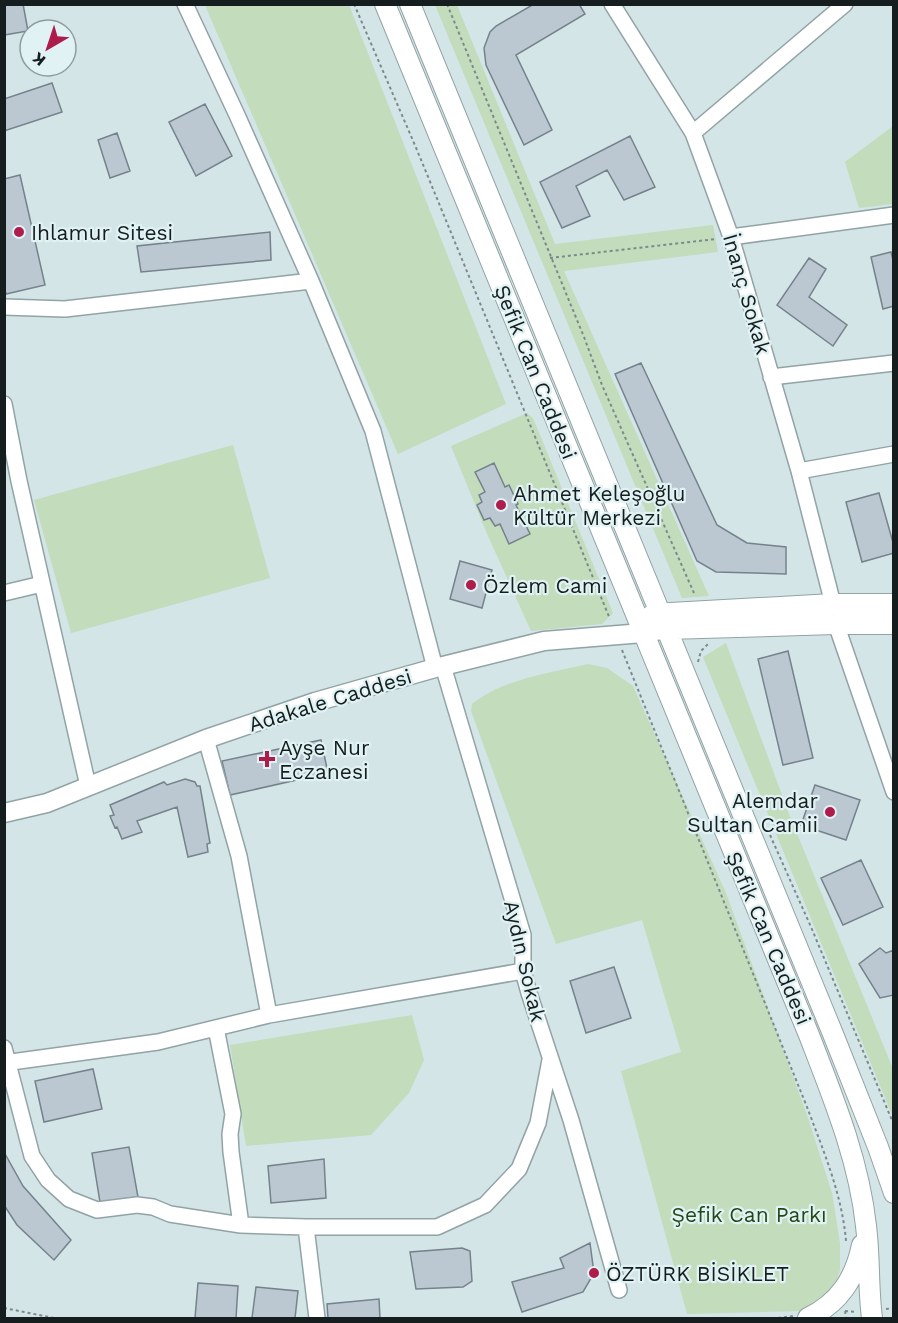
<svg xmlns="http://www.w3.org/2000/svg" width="898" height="1323" viewBox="0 0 898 1323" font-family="'Work Sans',sans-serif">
<rect width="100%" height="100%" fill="#d3e5e7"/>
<path fill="#c2dcbc" d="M 205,5 L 349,5 L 506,404 L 398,454 Z
M 435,5 L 457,5 L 555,244 L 713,225 L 718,252 L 564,271 L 709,596 L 682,598 Z
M 893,126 L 893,204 L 859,208 L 845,162 Z
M 527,413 L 533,418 L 613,613 L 602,624 L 531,631 L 488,536 L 451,446 Z
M 233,445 L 270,578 L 71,633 L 34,500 Z
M 726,643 L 789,814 L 893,1069 L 893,1117 L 703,657 Z
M 588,664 L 607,668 L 633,686 L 726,893 L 808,1118 L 832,1193 L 840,1243 L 840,1270 L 836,1282 L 821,1300 L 801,1311 L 687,1314 L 621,1071 L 681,1052 L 642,920 L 556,944 L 471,711 L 472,704 C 503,679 550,673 588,664 Z
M 412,1015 L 424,1060 L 409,1093 L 371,1135 L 246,1146 L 230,1045 Z"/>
<path fill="#bbc8d2" stroke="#76828b" stroke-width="1.5" d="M 4,4 L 23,4 L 28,31 L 4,35 Z
M 534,4 L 579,4 L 585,14 L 516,55 L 552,130 L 524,145 L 486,65 L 484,48 L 490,32 L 496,26 Z
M 52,83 L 62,112 L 4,131 L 4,99 Z
M 205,104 L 232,156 L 196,176 L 169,122 Z
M 117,133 L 130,171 L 110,178 L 98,140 Z
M 630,136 L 655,187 L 624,200 L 607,170 L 576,186 L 590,216 L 562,228 L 540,182 Z
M 20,175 L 45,285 L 6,294 L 4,286 L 4,179 Z
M 270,232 L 271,260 L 141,272 L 137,246 Z
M 891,252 L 894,264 L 894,306 L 883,309 L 871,257 Z
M 809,258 L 826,269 L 809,297 L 847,325 L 833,346 L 777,305 Z
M 641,363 L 717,525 L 747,543 L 786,547 L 786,574 L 716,572 L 697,561 L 615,374 Z
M 494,463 L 505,487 L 509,485 L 518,504 L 516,505 L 530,534 L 509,544 L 500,524 L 495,526 L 490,518 L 484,520 L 477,505 L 482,502 L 479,495 L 485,492 L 475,472 Z
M 879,493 L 894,546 L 894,553 L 862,562 L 846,502 Z
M 460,561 L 492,570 L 482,608 L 450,599 Z
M 788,651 L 813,758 L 783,765 L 758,659 Z
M 321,740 L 328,773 L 230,795 L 222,761 Z
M 185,779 L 195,782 L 197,786 L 200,786 L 210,843 L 207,844 L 208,852 L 188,857 L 177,807 L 137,821 L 142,832 L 122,839 L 117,827 L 115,828 L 110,816 L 114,815 L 110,805 L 164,782 L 167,785 Z
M 815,785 L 860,800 L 846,840 L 801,825 Z
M 861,860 L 883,907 L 843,925 L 821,878 Z
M 880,948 L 886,953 L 894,950 L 894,995 L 880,998 L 859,964 Z
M 614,967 L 631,1018 L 586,1033 L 570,981 Z
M 93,1069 L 102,1109 L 44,1122 L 35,1081 Z
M 129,1147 L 138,1197 L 100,1202 L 92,1153 Z
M 4,1152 L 23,1186 L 71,1240 L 54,1260 L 17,1225 L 4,1205 Z
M 324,1159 L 326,1198 L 271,1203 L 268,1166 Z
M 590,1243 L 594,1273 L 583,1292 L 522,1312 L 512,1282 L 564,1268 L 560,1258 Z
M 462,1248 L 470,1251 L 472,1281 L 463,1287 L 416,1289 L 410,1252 Z
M 198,1283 L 238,1286 L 236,1318 L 195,1318 Z
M 256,1287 L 298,1291 L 295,1318 L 252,1318 Z
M 379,1299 L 380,1318 L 328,1318 L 327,1304 Z"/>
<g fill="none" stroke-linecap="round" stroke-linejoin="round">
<g stroke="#92a3a5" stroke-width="18">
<path id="minor" d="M 185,4 L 237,115 L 311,281 L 373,431 L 435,668
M 612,4 L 693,133 L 731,237 L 799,471 L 833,604
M 693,133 L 845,4
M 731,237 L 894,215
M 4,307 L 65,309 L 311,281
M 771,377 L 894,363
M 4,404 L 19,481 L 88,786
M 799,471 L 894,454
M 4,593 L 42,584
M 836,624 L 894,792
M 443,666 L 523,935 L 523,971 L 529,993 L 571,1120 L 619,1290
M 206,739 L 239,856 L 269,1015
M 216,1028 L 233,1114 L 230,1134 L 231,1152 L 241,1225 L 306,1227 L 437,1227 L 485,1205 L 519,1169 L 538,1123 L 550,1060
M 4,1048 L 32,1156 L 48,1180 L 69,1199 L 97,1210 L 137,1205 L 153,1207 L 170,1214 L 241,1225
M 4,1063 L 158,1042 L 269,1015 L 523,971
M 306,1227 L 317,1318"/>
</g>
<g stroke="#92a3a5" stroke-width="21">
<path id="tertiary" d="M 4,813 L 47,803 L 206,739 L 315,702 L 435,668 L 544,641 L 643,633 L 667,629"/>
</g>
<g stroke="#92a3a5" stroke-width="22">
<path id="secondary" d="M 385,4 L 809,1035 C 833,1097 859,1160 866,1226 C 870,1257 868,1288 872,1318
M 410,4 L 833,1034 L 878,1147 L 894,1193
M 651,616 L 670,613 L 833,604 L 894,604
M 667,629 L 836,624 L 894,624
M 808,1318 C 839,1303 855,1279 862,1245"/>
</g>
<path stroke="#7d8a8c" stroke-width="2" stroke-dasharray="3 3" stroke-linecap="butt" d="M 354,4 L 417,150 L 610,619
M 447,4 L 584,337 L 602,385 L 694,593
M 550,258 L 716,239
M 622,650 L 807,1107 C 823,1150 842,1194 846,1241
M 698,662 L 701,651 L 708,644
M 770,835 L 811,927 L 894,1125
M 4,1308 L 54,1318
M 886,1309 L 894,1308
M 845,1311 L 857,1312
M 845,1311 L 846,1318
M 778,1318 L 793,1316"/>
<use href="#minor" stroke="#fff" stroke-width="15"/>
<use href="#tertiary" stroke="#fff" stroke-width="18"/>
<use href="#secondary" stroke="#fff" stroke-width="20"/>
</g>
<g fill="#ae1c4c" stroke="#e0f2f4" stroke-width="2">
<circle cx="19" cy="232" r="6"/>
<circle cx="501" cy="505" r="6"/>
<circle cx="471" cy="585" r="6"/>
<path d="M264 750h6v6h6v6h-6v6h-6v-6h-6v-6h6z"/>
<circle cx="830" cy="812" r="6"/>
<circle cx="594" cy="1273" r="6"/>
</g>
<g text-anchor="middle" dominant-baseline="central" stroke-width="4.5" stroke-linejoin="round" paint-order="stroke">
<g font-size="21" fill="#161d1e" stroke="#e0f2f4" text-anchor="start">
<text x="31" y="232">Ihlamur Sitesi</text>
<text x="513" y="493">Ahmet Keleşoğlu<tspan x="513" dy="24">Kültür Merkezi</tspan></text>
<text x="483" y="585">Özlem Cami</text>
<text x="279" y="747">Ayşe Nur<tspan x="279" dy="24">Eczanesi</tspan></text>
<text x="818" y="800" text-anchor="end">Alemdar<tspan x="818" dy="24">Sultan Camii</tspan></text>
<text x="606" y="1273">ÖZTÜRK BİSİKLET</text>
</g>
<g font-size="21" fill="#161d1e" stroke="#e0f2f4">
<text transform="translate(747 294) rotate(74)">İnanç Sokak</text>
<text transform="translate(536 372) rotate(68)">Şefik Can Caddesi</text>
<text transform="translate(330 700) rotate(-17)">Adakale Caddesi</text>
<text transform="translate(769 938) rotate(67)">Şefik Can Caddesi</text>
<text transform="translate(525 961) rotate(77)">Aydın Sokak</text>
</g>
<g font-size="21" fill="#214916" stroke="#e0f2f4">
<text x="749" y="1214">Şefik Can Parkı</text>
</g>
</g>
<rect width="898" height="1323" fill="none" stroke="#161d1e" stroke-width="12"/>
<g transform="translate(48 48) rotate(219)"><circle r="28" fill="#e0f2f4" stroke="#8f9d9e" stroke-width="1.5"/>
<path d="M0-4.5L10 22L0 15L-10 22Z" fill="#ae1c4c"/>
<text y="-9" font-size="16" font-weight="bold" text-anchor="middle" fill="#161d1e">K</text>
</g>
</svg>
